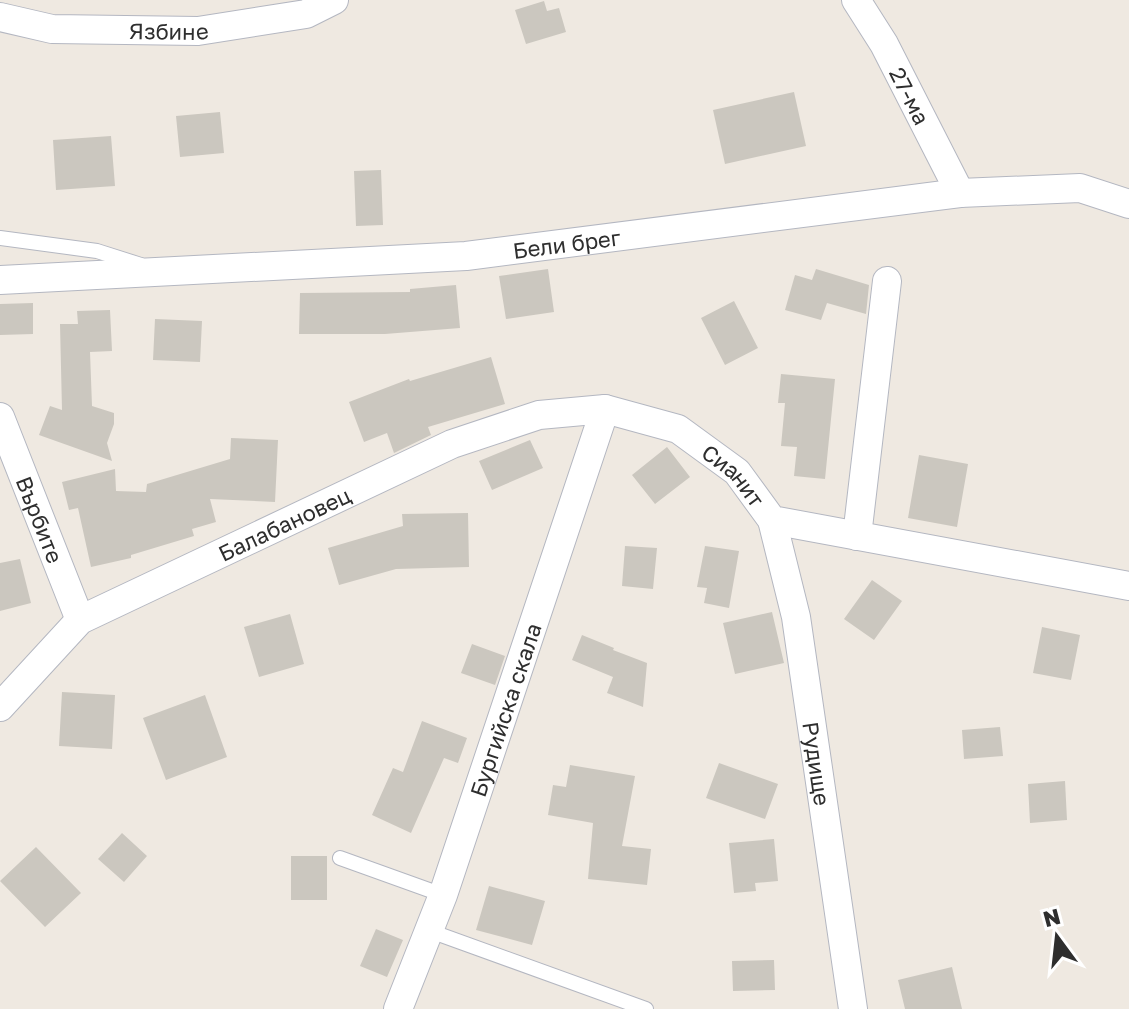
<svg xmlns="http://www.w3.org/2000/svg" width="1129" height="1009" viewBox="0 0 1129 1009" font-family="'Golos Text',sans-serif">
<rect width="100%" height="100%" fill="#efe9e1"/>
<path fill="#cbc7bf" d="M 544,1 L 547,11 L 559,8 L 566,32 L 526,44 L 515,10 Z
M 794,92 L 806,146 L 725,164 L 713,110 Z
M 220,112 L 224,153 L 180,157 L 176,116 Z
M 111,136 L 115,186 L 56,190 L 53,140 Z
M 381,170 L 383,225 L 356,226 L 354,171 Z
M 548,269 L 554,312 L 506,319 L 499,276 Z
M 816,269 L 869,285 L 866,314 L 827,303 L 821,320 L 785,310 L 795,275 L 812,280 Z
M 456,285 L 460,328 L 385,334 L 299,334 L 300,293 L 410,292 L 410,289 Z
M 734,301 L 758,348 L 725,365 L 701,318 Z
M 33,303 L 33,334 L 0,335 L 0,304 Z
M 110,310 L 112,351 L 90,352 L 92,406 L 114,413 L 114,424 L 107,443 L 112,461 L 39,435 L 50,406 L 62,410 L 60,324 L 78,324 L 77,311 Z
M 155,319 L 202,321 L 200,362 L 153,360 Z
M 491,357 L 505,404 L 428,427 L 431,435 L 394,453 L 387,433 L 364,442 L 349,402 L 409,379 L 410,381 Z
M 781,374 L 835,379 L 825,479 L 794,476 L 797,447 L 781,446 L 785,403 L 778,403 Z
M 231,438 L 278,440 L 275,502 L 210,499 L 216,522 L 192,529 L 194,536 L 131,555 L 131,558 L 91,567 L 78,508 L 69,510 L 62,482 L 115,469 L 116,491 L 146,492 L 147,484 L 230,459 Z
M 530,440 L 543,468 L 492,490 L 479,461 Z
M 667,447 L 690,477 L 655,504 L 632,475 Z
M 919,455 L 968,464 L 957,527 L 908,518 Z
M 468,513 L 469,567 L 396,569 L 339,585 L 328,548 L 403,526 L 402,514 Z
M 625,546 L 657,548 L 653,589 L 622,586 Z
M 705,546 L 739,551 L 729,608 L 704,603 L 707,588 L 697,587 Z
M 20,559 L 31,603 L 0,611 L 0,563 Z
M 872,580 L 902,601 L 874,640 L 844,619 Z
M 772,612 L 784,663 L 735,674 L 723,623 Z
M 290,614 L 304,664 L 259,677 L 244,627 Z
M 1042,627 L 1080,635 L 1071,680 L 1033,673 Z
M 582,635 L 614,648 L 613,650 L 647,663 L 643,707 L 607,693 L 613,677 L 572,660 Z
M 472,644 L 505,656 L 495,685 L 461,673 Z
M 62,692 L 115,695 L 112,749 L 59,746 Z
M 205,695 L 227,757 L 166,780 L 143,718 Z
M 422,721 L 467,738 L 458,763 L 444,758 L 411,833 L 372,815 L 393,768 L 403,772 Z
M 1000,727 L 1003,756 L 964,759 L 962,730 Z
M 719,763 L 778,784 L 765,819 L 706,798 Z
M 570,765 L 635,776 L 622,846 L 651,849 L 647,885 L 588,879 L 593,823 L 548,815 L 553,785 L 566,787 Z
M 1065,781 L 1067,820 L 1030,823 L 1028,784 Z
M 122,833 L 147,856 L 124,882 L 98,859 Z
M 774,839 L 778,881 L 755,883 L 756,891 L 734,893 L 729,843 Z
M 36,847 L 81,893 L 45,927 L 0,881 Z
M 291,856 L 327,856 L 327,900 L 291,900 Z
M 489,886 L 545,901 L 532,945 L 476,930 Z
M 376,929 L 403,940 L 387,977 L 360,966 Z
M 774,960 L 775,990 L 733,991 L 732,961 Z
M 952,967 L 962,1009 L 905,1009 L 898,980 Z"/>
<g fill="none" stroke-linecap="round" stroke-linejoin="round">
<g stroke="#b4b7c1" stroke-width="16">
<path id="service" d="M 0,238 L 97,251 L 141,265
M 340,858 L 443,895
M 430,931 L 646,1009"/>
</g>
<g stroke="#b4b7c1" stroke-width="30">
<g id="minor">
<path id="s1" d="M 856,0 L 884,44 L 960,193"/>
<path id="s2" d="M 0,17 L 52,29 L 198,31 L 306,14 L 334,0"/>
<path id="s3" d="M 0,280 L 466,256 L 960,193 L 1080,188 L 1129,204"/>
<path id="s4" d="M 0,417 L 80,620"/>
<path id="s5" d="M 772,520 L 796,617 L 853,1009"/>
<path d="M 857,536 L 887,281"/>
<path id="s6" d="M 0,707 L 80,620 L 452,444 L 539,415 L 605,409 L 678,429 L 737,472 L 772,520 L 1129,586"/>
<path id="s7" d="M 398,1009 L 443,895 L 605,409"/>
</g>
</g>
<use href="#service" stroke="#fff" stroke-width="14"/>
<use href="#minor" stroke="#fff" stroke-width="28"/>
</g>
<g text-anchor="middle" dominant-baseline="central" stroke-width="7" stroke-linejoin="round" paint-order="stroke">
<g font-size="22" fill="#2e2e2e" stroke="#fff">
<text stroke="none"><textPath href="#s2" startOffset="170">Язбине</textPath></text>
<text stroke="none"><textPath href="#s1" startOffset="110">27-ма</textPath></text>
<text stroke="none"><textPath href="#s3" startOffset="568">Бели брег</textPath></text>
<text stroke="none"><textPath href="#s6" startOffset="836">Сианит</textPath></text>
<text stroke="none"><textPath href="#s4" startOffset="110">Върбите</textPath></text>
<text stroke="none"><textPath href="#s6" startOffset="344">Балабановец</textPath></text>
<text stroke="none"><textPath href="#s7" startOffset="318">Бургийска скала</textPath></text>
<text stroke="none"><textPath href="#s5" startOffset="248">Рудище</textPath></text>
</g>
</g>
<g transform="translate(1057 937) rotate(345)" stroke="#ffffff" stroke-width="6" paint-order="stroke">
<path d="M0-6L14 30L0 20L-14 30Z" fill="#2e2e2e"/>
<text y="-12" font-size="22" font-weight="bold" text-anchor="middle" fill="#2e2e2e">N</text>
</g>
</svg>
